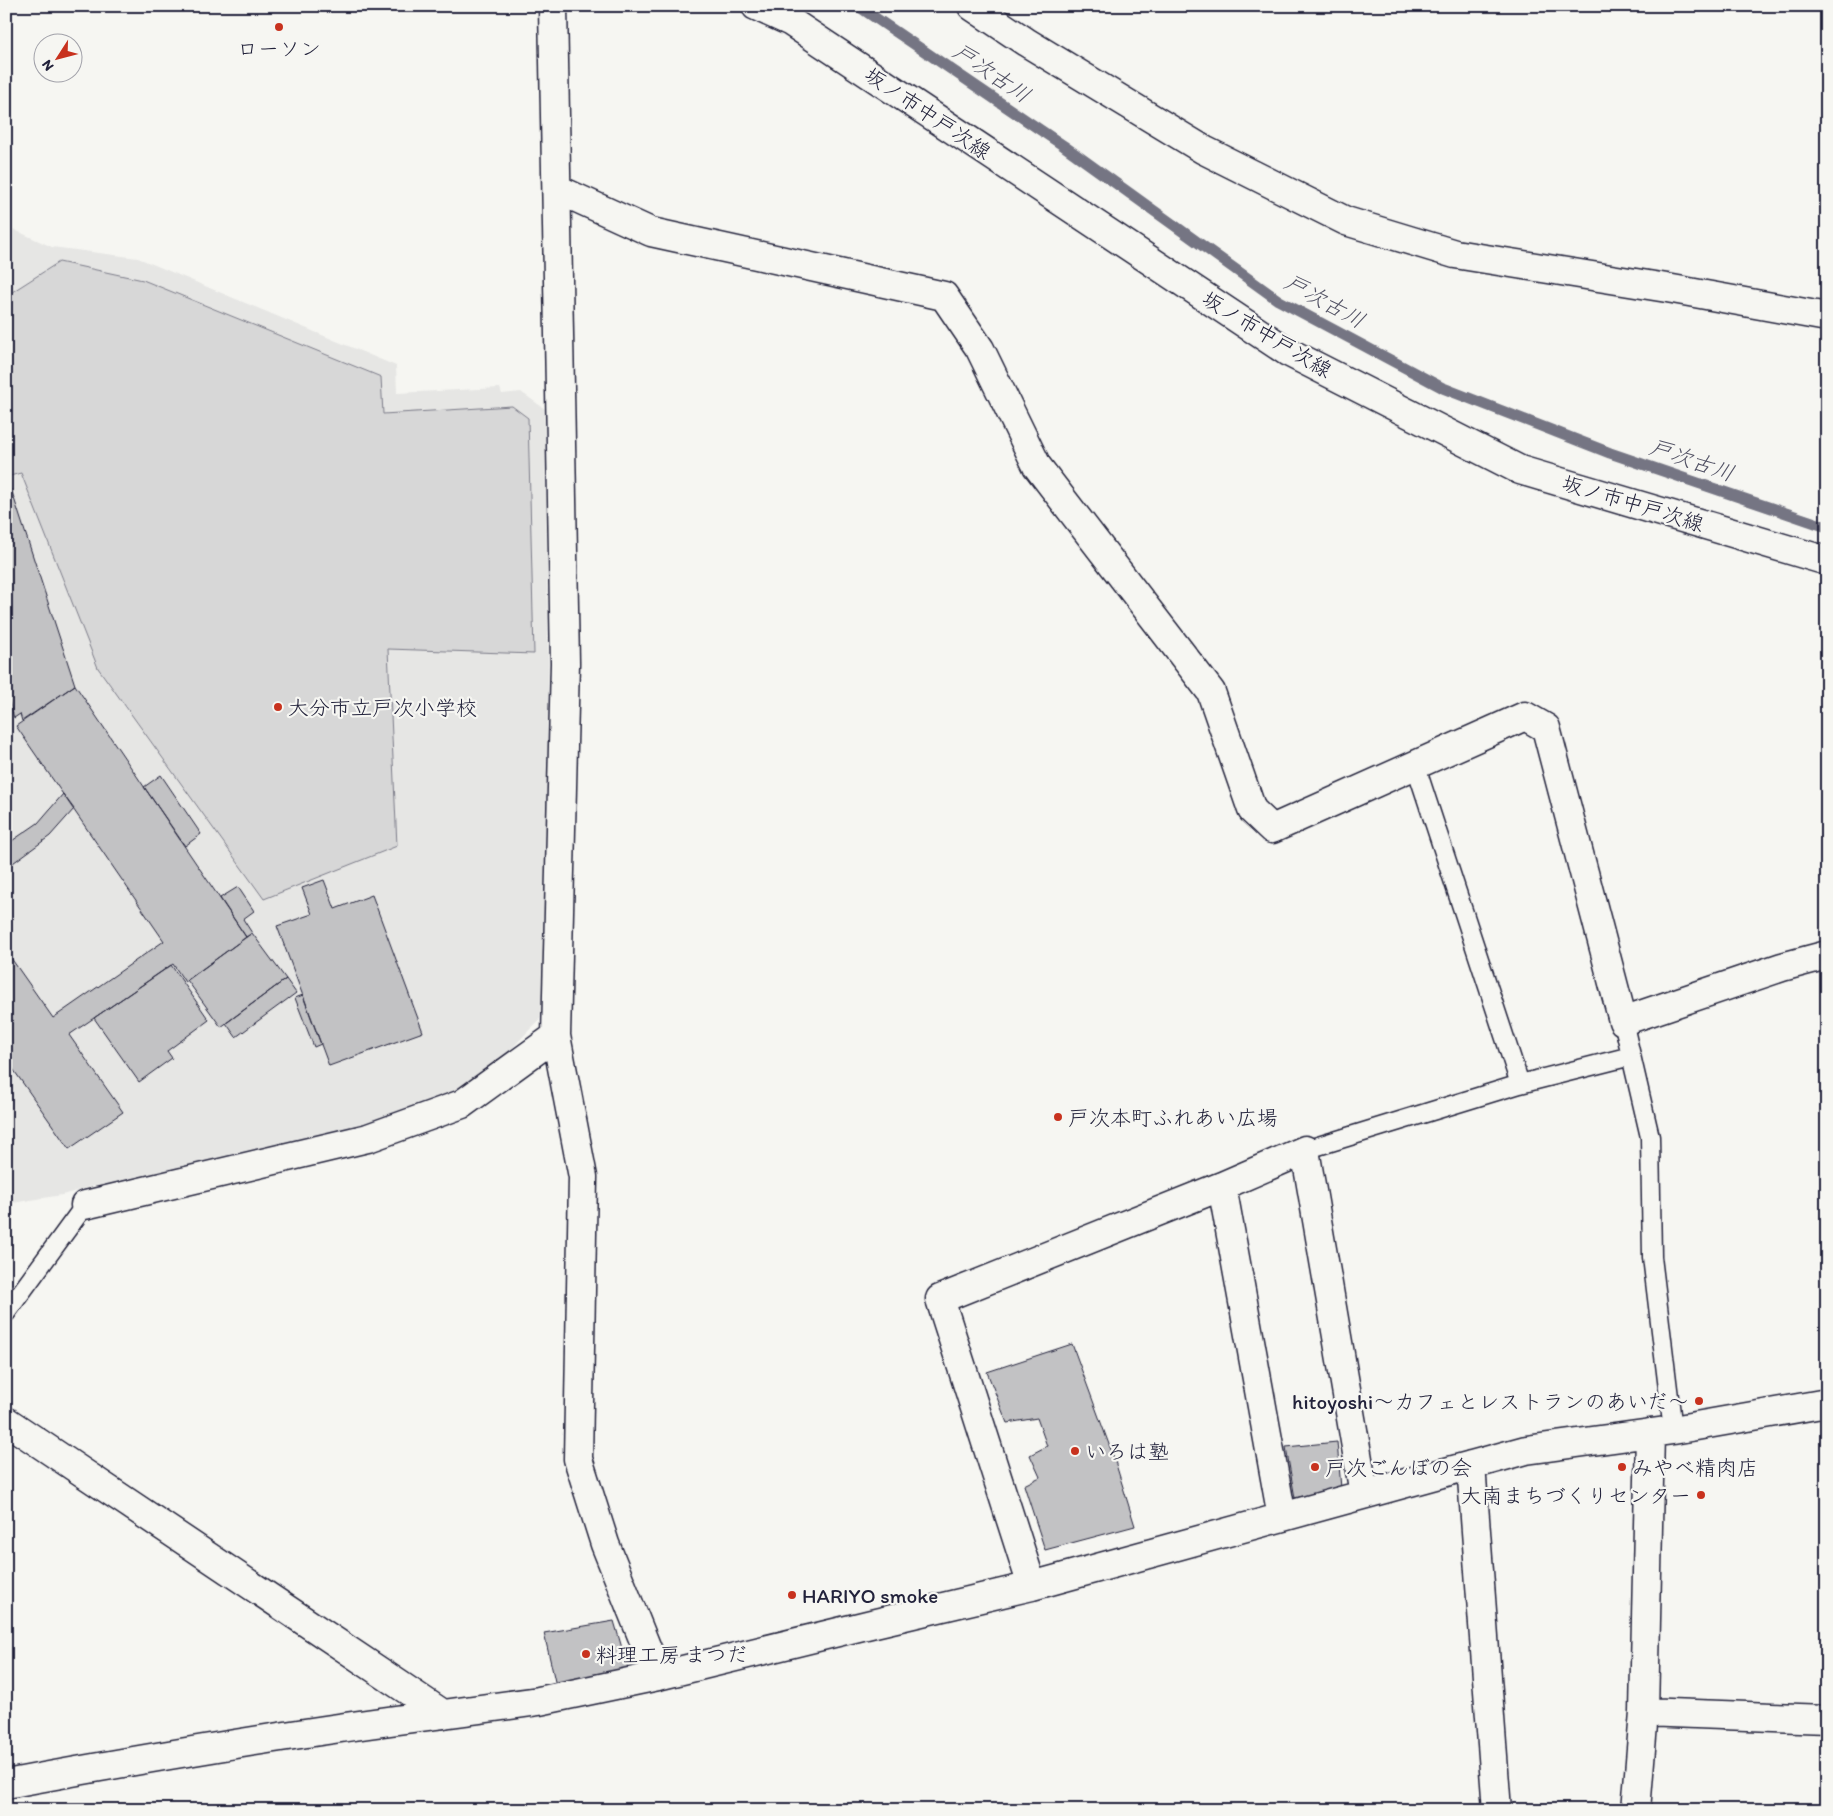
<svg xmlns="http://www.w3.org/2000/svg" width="1833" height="1816" viewBox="0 0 1833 1816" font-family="Itim,'Klee One',sans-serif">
<rect width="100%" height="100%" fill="#f6f6f2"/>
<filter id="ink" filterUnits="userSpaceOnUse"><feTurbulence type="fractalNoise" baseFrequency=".02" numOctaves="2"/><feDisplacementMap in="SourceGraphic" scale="10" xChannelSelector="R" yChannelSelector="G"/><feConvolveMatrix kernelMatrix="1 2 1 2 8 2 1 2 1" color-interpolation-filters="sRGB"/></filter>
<g filter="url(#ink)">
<path fill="#e6e6e4" d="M 6,226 L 52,247 L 138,258 L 396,366 L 397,393 L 500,388 L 502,394 L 521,392 L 545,409 L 553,1005 L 497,1064 L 455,1094 L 415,1118 L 96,1193 L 94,1186 L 62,1195 L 6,1204 Z"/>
<path fill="#d7d7d7" stroke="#7c7c89" d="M 59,262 L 143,280 L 381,377 L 383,414 L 512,406 L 528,418 L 534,654 L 388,649 L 397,846 L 264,899 L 98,668 L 21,473 L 6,477 L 6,298 L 12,292 Z"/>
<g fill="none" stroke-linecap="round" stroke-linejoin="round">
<path stroke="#757583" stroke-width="11" d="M 858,6 L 1064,146 L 1278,300 L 1443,388 L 1610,453 L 1827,527"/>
</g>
<path fill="#c2c2c4" stroke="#22223b" d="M 11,489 L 75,685 L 22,721 L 20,714 L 14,718 L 6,691 L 6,491 Z
M 75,685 L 246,937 L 185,982 L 173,964 L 69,1035 L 123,1112 L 69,1149 L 6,1059 L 6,951 L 53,1018 L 164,941 L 16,726 Z
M 161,775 L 201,834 L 185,846 L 144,787 Z
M 63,794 L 74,809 L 50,836 L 6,868 L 6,845 L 38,823 Z
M 324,880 L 335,909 L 372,895 L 423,1032 L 329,1066 L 277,926 L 312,914 L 302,888 Z
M 238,887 L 254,911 L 243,919 L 252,933 L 246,937 L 220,898 Z
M 252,933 L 286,979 L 221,1027 L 187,980 Z
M 171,965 L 209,1020 L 167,1051 L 172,1058 L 139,1082 L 94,1018 Z
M 286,979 L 296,993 L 236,1037 L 226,1023 Z
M 303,995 L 321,1044 L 314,1047 L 295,998 Z
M 1072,1344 L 1114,1458 L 1135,1526 L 1045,1550 L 1024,1485 L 1040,1477 L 1030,1455 L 1047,1446 L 1037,1418 L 1007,1423 L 987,1372 Z
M 1337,1442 L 1341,1488 L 1295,1498 L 1286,1447 Z
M 614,1621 L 630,1675 L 556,1686 L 544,1633 Z"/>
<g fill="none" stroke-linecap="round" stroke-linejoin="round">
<g stroke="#22223b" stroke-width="21">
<path id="lane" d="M 1415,764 L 1520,1084
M 1623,1021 L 1650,1137 L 1652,1257 L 1673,1430
M 1305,1150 L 1520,1084 L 1631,1056
M 6,1313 L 85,1205"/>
</g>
<g stroke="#22223b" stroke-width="31">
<path id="street" d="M 553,6 L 565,663 L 556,1036 L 583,1177 L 578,1459 L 605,1544 L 658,1676
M 972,6 L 1026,42 L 1204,150 L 1346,221 L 1455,254 L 1667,288 L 1827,317
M 557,189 L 651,232 L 944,296 L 980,349 L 1037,466 L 1211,692 L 1252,810 L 1272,829 L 1525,716 L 1546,728 L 1623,1021 L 1782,967 L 1827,955
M 1222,1186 L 1282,1517
M 85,1205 L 368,1138 L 462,1104 L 556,1036
M 6,1421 L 443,1714 L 539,1701 L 658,1676 L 871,1624 L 1032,1586 L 1526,1450 L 1673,1430 L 1827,1403
M 1471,1465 L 1497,1810
M 1032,1586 L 940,1299 L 1222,1186 L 1305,1150 L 1364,1494
M 1644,1712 L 1827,1719
M 1636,1810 L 1644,1712 L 1650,1433"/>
</g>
<g stroke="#22223b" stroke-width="31">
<path id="secondary" d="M 6,1784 C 152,1757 297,1732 443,1714"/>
</g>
<g stroke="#22223b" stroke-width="31">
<path id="primary" d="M 756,6 L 791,22 L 1288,352 L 1520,470 L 1827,561"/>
</g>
<use href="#lane" stroke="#f6f6f2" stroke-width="18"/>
<use href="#street" stroke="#f6f6f2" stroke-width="28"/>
<use href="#secondary" stroke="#f6f6f2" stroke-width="28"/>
<use href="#primary" stroke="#f6f6f2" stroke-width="28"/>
</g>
</g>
<g fill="#c8321e" stroke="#f6f6f2" stroke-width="2">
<circle cx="279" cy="27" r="5"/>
<circle cx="278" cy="707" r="5"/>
<circle cx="1058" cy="1117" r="5"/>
<circle cx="1699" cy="1401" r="5"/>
<circle cx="1075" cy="1451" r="5"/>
<circle cx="1315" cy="1467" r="5"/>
<circle cx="1622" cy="1467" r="5"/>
<circle cx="1701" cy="1495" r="5"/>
<circle cx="792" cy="1595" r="5"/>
<circle cx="586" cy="1654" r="5"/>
</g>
<g text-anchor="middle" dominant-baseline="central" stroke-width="4.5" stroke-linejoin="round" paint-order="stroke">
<g font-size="21" fill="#22223b" stroke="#f6f6f2" text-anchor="start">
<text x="279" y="48" text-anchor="middle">ローソン</text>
<text x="288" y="707">大分市立戸次小学校</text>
<text x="1068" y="1117">戸次本町ふれあい広場</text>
<text x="1689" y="1401" text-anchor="end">hitoyoshi～カフェとレストランのあいだ～</text>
<text x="1085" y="1451">いろは塾</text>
<text x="1325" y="1467">戸次ごんぼの会</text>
<text x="1632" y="1467">みやべ精肉店</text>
<text x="1691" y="1495" text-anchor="end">大南まちづくりセンター</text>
<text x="802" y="1595">HARIYO smoke</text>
<text x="596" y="1654">料理工房 まつだ</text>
</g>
<g font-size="21" fill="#22223b" stroke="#f6f6f2">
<text transform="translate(928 113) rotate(34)">坂ノ市中戸次線</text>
<text transform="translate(1267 334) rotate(31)">坂ノ市中戸次線</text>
<text transform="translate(1633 503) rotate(17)">坂ノ市中戸次線</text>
</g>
<g font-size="22" font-style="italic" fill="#535365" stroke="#f6f6f2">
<text transform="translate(992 73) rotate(34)">戸次古川</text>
<text transform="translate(1325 301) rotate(29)">戸次古川</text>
<text transform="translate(1692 460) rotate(19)">戸次古川</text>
</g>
</g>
<rect width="1833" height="1816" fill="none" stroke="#f6f6f2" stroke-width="25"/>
<rect x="12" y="12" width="1808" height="1791" fill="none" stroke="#22223b" stroke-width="2" filter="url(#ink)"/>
<g transform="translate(58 58) rotate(234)"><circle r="24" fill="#f6f6f2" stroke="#a1a1a9"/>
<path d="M0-4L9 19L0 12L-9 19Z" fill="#c8321e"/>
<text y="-8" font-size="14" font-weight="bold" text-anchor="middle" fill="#22223b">N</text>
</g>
</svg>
